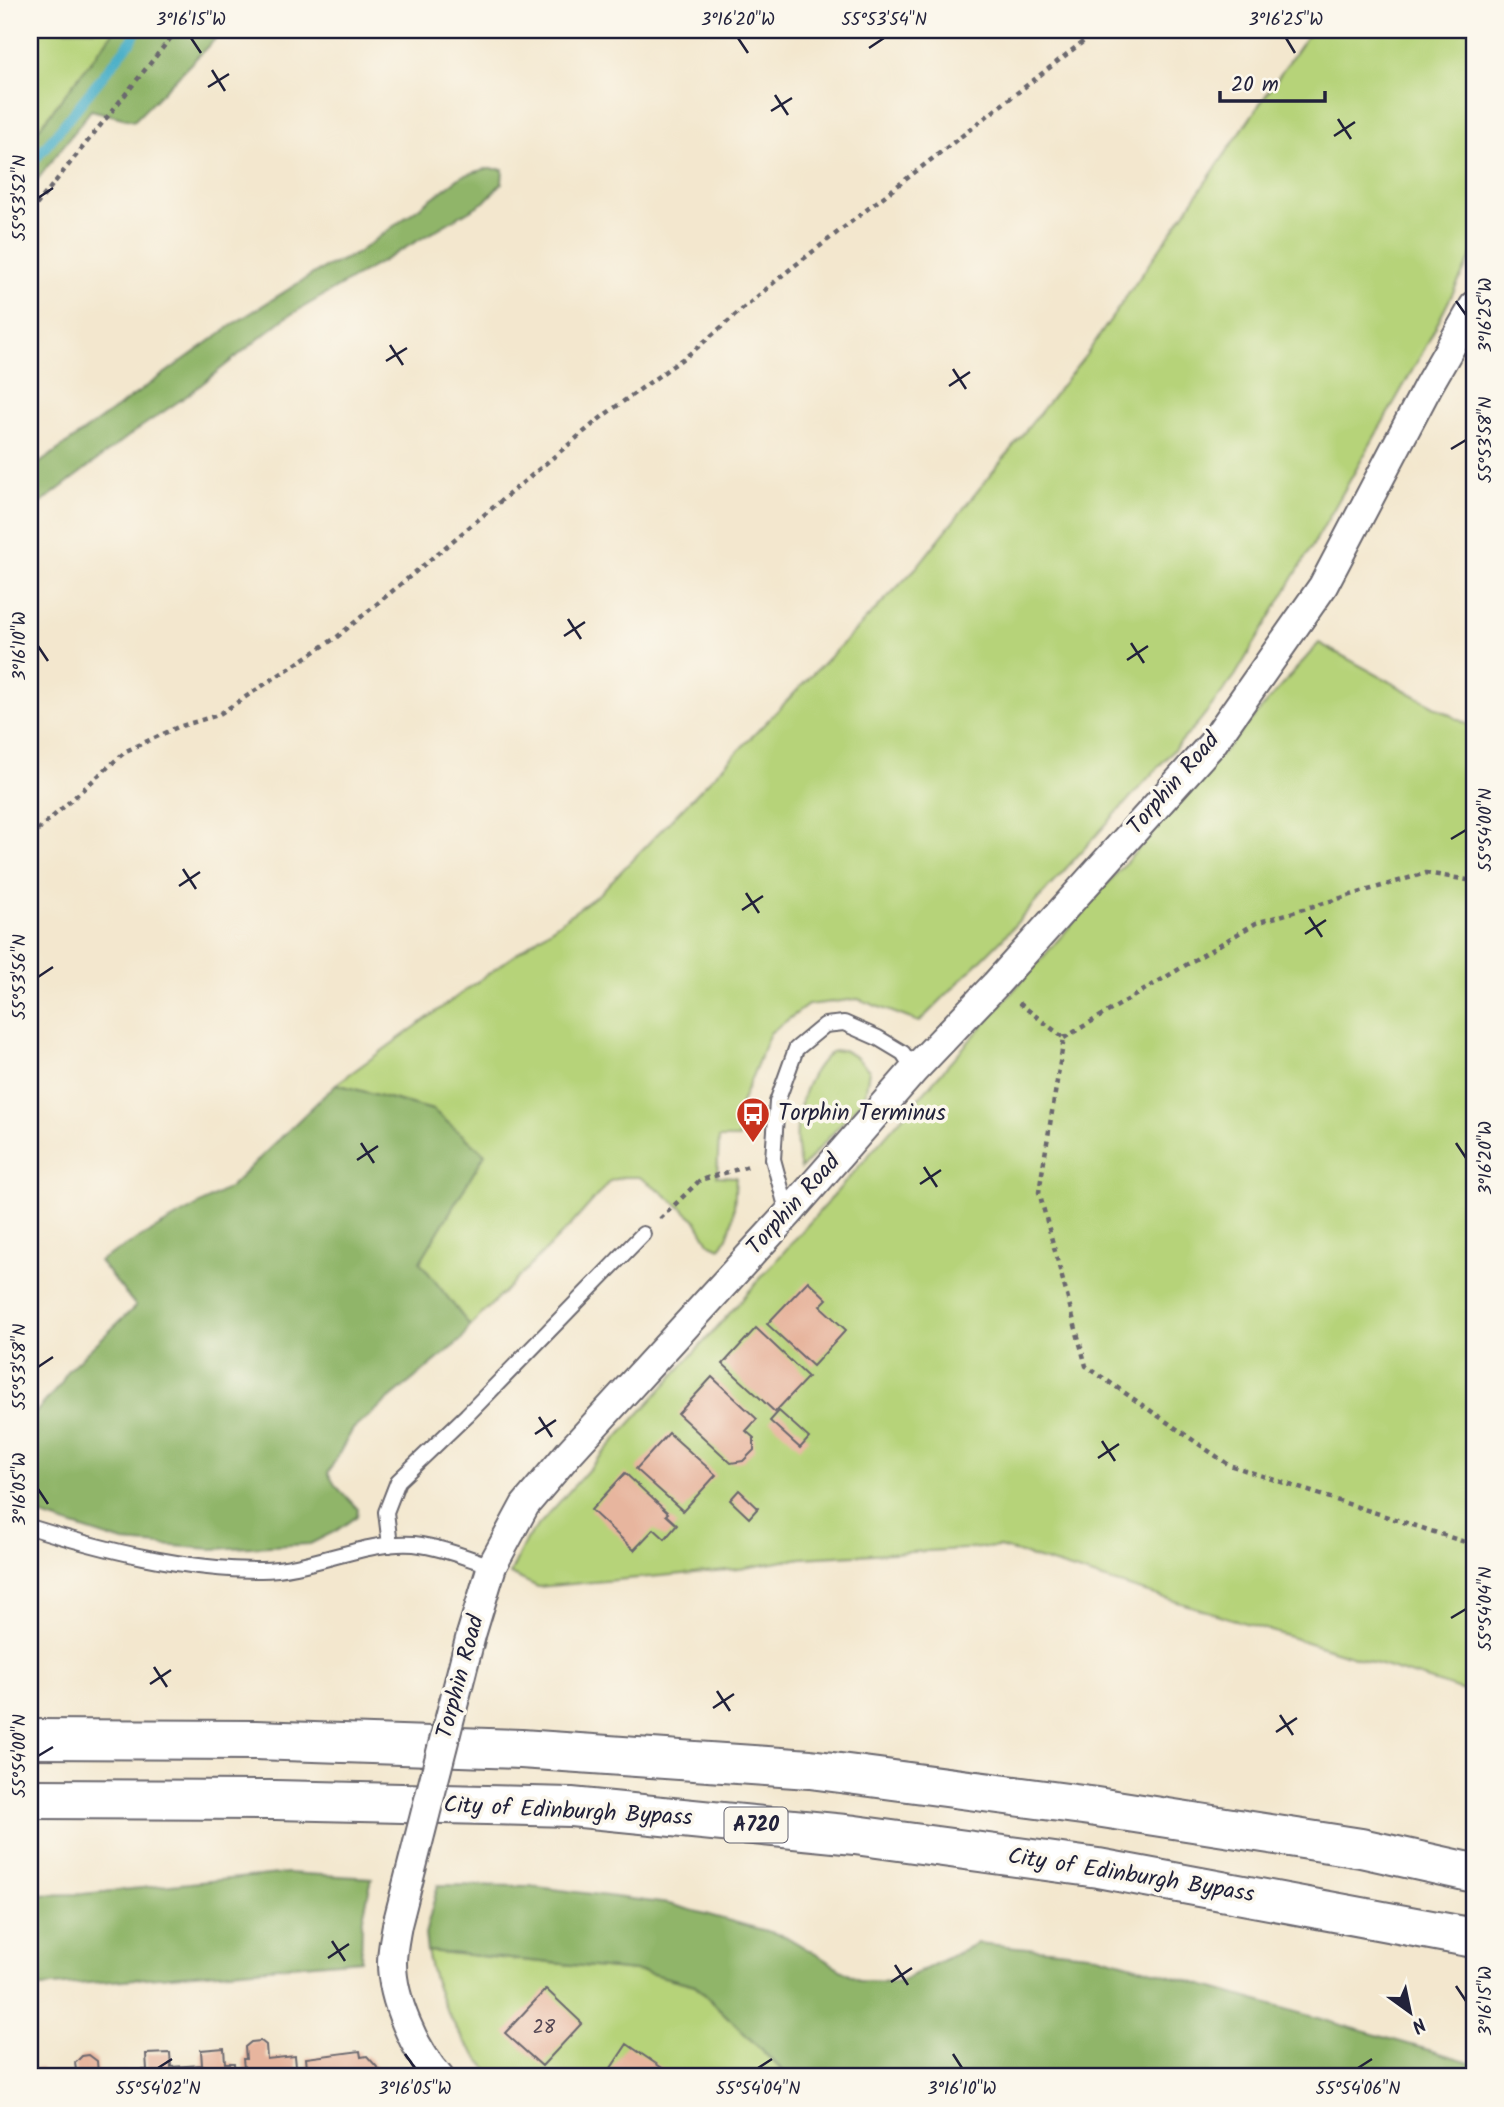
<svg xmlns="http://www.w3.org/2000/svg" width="1504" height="2107" viewBox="0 0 1504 2107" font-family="Kalam,sans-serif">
<rect width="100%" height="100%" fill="#fbf7ec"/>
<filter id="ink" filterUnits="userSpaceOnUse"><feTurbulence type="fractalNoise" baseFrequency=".0143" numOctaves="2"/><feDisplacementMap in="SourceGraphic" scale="14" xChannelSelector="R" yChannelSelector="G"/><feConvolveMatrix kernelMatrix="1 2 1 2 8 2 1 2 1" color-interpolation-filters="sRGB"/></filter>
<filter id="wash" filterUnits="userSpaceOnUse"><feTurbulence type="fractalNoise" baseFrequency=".00686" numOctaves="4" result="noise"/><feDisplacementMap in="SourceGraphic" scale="28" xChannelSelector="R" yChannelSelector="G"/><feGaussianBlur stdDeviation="1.57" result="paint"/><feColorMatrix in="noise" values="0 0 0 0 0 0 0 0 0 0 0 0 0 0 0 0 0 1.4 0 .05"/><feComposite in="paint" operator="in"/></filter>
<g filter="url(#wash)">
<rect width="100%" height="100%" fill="#f3e7ce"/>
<path fill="#b6d379" stroke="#6c7a5a" stroke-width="2" d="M 30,30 L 115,30 L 30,140 Z
M 1311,30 L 1474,30 L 1474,251 L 1425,348 L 1320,533 L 1235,676 L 1198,723 L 1003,938 L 919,1022 L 858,999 L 808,1005 L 770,1033 L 741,1103 L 739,1138 L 719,1138 L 717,1176 L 736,1177 C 734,1201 736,1229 720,1248 L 709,1243 L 695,1219 L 658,1189 L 639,1177 L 623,1177 L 610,1181 L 572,1224 L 470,1326 L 420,1262 L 433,1110 L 336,1084 L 599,894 L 916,568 L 1086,355 Z
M 1319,643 L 1474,728 L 1474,1694 L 1000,1547 L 801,1558 L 739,1569 L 538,1587 L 510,1574 L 526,1539 L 738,1304 Z
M 843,1050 L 856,1057 L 869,1070 L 865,1097 L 801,1169 C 790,1130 800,1079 831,1052 Z
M 427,1951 L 645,1972 L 695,1985 L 789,2077 L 495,2077 C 459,2041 436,2001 427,1951 Z"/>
<path fill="#90b569" stroke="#596c52" stroke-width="2" d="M 115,30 L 224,30 L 134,121 L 91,110 L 30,189 L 30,140 Z
M 485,169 L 503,169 L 502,183 L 484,202 L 285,318 L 188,395 L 138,429 L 30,511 L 30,470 L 235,323 L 318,271 L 356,254 L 462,176 Z
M 336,1084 L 433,1110 L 485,1154 L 420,1262 L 470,1326 L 461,1340 L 353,1429 L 328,1473 L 335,1485 L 358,1509 L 357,1516 L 336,1531 L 310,1544 L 212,1549 L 123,1542 L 30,1512 L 30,1419 L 61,1384 L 67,1371 L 136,1306 L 99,1261 L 230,1187 Z
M 288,1873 L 372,1878 L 362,1922 L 361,1960 L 30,1988 L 30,1895 L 83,1894 Z
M 438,1885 L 530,1886 L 669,1904 L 785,1936 L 861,1981 L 899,1982 L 977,1943 L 1098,1955 L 1474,2063 L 1474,2077 L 789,2077 L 695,1985 L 645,1972 L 427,1951 L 425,1934 Z"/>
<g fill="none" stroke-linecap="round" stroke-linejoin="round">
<path stroke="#49afc8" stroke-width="10" d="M 30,166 L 132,40 L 137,30"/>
</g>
<g id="blocks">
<path fill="#e7b59e" d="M 808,1281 L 827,1299 L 820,1306 L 846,1330 L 813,1366 L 767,1324 Z
M 756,1328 L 808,1377 L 775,1412 L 723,1364 Z
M 712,1377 L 757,1419 L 746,1431 L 754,1438 L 754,1450 L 743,1461 L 731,1463 L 678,1414 Z
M 779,1411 L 809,1438 L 800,1448 L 770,1421 Z
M 669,1433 L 716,1475 L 683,1511 L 636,1469 Z
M 625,1473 L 668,1513 L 666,1515 L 677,1525 L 665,1539 L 654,1529 L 634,1550 L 591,1510 Z
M 739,1490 L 758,1508 L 749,1518 L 730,1500 Z
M 546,1989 L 582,2023 L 542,2066 L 505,2033 Z
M 261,2041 L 266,2045 L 267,2059 L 295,2056 L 297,2077 L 245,2077 L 243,2059 L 246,2059 L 245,2047 L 251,2042 Z
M 627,2044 L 665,2070 L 661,2075 L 664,2077 L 605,2077 Z
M 224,2048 L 225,2063 L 234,2063 L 235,2077 L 137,2077 L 136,2070 L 147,2070 L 146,2054 L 170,2053 L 171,2067 L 202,2065 L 201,2050 Z
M 360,2051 L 361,2057 L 367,2056 L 386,2077 L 308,2077 L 306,2058 Z
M 89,2055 L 97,2061 L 98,2074 L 126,2071 L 127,2077 L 77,2077 L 75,2063 L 82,2056 Z
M 42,2068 L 43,2077 L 30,2077 L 30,2070 Z"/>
</g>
</g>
<g filter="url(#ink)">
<use href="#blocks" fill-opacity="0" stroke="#6b676e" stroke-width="2"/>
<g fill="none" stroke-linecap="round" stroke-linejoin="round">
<g stroke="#6b676e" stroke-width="18">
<path id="lane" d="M 788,1214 L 773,1159 L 777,1102 L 796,1049 L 825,1025 L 844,1023 L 878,1038 L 903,1053 L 914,1070
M 30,1527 C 104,1550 183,1570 261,1570 C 311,1570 365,1540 414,1544 C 441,1547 467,1558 492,1566
M 390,1545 L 386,1512 L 398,1481 L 467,1415 L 643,1234"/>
</g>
<g stroke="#6b676e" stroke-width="32">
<path id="street" d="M 471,1635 L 492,1566 L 525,1505 L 569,1453 L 788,1214 L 914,1070 L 995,985 L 1212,744 L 1323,586 L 1428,386 L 1474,306
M 397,1925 C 395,1937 392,1950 392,1963 C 392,1999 415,2051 439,2077"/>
</g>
<g stroke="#6b676e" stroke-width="42">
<path id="highway" d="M 30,1739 L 255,1740 L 521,1749 L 810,1769 L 1090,1806 L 1361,1848 L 1474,1873
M 30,1799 L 275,1800 L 571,1807 L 855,1835 L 1098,1868 L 1474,1938"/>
</g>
<path stroke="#6b676e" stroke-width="4.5" stroke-dasharray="5 5" stroke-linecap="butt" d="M 30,213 L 177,30
M 30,837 L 126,751 L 178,727 L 218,715 L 337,637 L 603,416 L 692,352 L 784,274 L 1098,30
M 1019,1003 L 1064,1038 L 1039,1192 L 1086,1366 L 1229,1465 L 1474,1545
M 1064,1038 L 1256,923 L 1426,873 L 1474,881
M 660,1219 L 700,1180 L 749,1166"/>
<use href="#lane" stroke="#fff" stroke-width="14"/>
<use href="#street" stroke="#fff" stroke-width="28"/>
<use href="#highway" stroke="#fff" stroke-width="38"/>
<g stroke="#6b676e" stroke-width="32" stroke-linecap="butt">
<path id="street-bridge" d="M 397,1925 L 471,1635"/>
</g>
<use href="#street-bridge" stroke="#fff" stroke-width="28"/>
</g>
</g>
<path fill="none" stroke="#22223b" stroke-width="2.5" d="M 191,38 L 201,53M 738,38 L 748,53M 1286,38 L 1295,53M 869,48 L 884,38M 212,70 L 225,91M 208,87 L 229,74M 775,95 L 788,115M 771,111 L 792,98M 1338,119 L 1351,139M 1334,136 L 1355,122M 38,198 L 53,188M 1456,301 L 1466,315M 390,345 L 403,365M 386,361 L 407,348M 953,369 L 966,389M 949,386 L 970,372M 1451,449 L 1466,440M 568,619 L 581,639M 564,636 L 585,622M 1131,643 L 1144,663M 38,646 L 48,661M 1127,660 L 1148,646M 1451,839 L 1466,830M 183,869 L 196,889M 179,886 L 200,872M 746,893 L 759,913M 742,910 L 763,896M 1309,917 L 1322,937M 1305,934 L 1326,920M 38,977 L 53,967M 361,1143 L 374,1163M 1456,1143 L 1466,1158M 357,1160 L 378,1146M 924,1167 L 937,1187M 920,1184 L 941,1170M 38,1367 L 53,1357M 539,1417 L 552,1437M 535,1434 L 556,1420M 1102,1441 L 1115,1461M 1098,1458 L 1119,1444M 38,1489 L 48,1504M 1451,1618 L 1466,1609M 154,1667 L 167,1687M 150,1684 L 171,1670M 717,1691 L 730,1711M 713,1708 L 734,1694M 1280,1715 L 1293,1735M 1276,1732 L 1297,1718M 38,1756 L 53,1747M 332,1941 L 345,1961M 328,1958 L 349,1944M 895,1965 L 908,1985M 891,1982 L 912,1968M 1456,1986 L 1466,2001M 405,2054 L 415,2068M 953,2054 L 962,2068M 158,2068 L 172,2059M 758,2068 L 772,2059M 1358,2068 L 1372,2059"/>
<defs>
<g id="bus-pin" transform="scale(1.75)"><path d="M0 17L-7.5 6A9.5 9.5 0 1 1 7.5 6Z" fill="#c8321e" stroke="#fbf7ec"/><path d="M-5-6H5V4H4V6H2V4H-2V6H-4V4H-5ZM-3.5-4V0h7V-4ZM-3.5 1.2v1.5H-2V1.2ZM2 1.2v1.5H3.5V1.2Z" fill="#fff"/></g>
</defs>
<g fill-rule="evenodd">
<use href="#bus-pin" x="753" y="1114"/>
</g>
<g text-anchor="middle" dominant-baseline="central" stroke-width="7" stroke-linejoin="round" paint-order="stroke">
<g font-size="19" fill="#534754">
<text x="544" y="2028">28</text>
</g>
<rect fill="#fbf7ec" stroke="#636270" stroke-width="2" x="724.5" y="1807.5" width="63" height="35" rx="5"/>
<g font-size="21" font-weight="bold" fill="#22223b">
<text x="756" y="1825">A720</text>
</g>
<g font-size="23" fill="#22223b" stroke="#fbf7ec">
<text transform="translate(1174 784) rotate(-49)">Torphin Road</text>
<text transform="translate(794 1205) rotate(-48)">Torphin Road</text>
<text transform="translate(461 1677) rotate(-75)">Torphin Road</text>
<text transform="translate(568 1812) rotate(3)">City of Edinburgh Bypass</text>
<text transform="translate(1131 1876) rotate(9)">City of Edinburgh Bypass</text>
</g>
<g font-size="23" fill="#22223b" stroke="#fbf7ec" text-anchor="start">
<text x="778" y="1114">Torphin Terminus</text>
</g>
</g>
<rect width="1504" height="2107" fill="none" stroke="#fbf7ec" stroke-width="77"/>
<g transform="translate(1410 2012) rotate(147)" stroke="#fbf7ec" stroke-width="5" paint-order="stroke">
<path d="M0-5L12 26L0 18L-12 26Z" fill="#22223b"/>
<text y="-10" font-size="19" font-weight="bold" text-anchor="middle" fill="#22223b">N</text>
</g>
<path d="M1220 91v10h105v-10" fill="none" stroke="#22223b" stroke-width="3.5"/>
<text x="1231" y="91" font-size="21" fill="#22223b" stroke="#fbf7ec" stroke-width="5" paint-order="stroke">20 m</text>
<rect x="38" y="38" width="1428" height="2030" fill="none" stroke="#22223b" stroke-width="2.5"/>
<g font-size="18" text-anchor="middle" fill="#22223b">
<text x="191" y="25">3°16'15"W</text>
<text x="738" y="25">3°16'20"W</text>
<text x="884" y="25">55°53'54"N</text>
<text x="1286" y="25">3°16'25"W</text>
<text transform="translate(19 198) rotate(-90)" y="6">55°53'52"N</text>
<text transform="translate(1485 315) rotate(-90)" y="6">3°16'25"W</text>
<text transform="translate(1485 440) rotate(-90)" y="6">55°53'58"N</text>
<text transform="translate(19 646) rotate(-90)" y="6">3°16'10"W</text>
<text transform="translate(1485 830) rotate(-90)" y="6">55°54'00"N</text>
<text transform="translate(19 977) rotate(-90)" y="6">55°53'56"N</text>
<text transform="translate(1485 1158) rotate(-90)" y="6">3°16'20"W</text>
<text transform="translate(19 1367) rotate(-90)" y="6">55°53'58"N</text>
<text transform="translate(19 1489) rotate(-90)" y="6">3°16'05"W</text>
<text transform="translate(1485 1609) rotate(-90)" y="6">55°54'04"N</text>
<text transform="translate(19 1756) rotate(-90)" y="6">55°54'00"N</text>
<text transform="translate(1485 2001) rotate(-90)" y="6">3°16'15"W</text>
<text x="158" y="2094">55°54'02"N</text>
<text x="415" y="2094">3°16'05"W</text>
<text x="758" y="2094">55°54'04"N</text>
<text x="962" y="2094">3°16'10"W</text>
<text x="1358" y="2094">55°54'06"N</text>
</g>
</svg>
